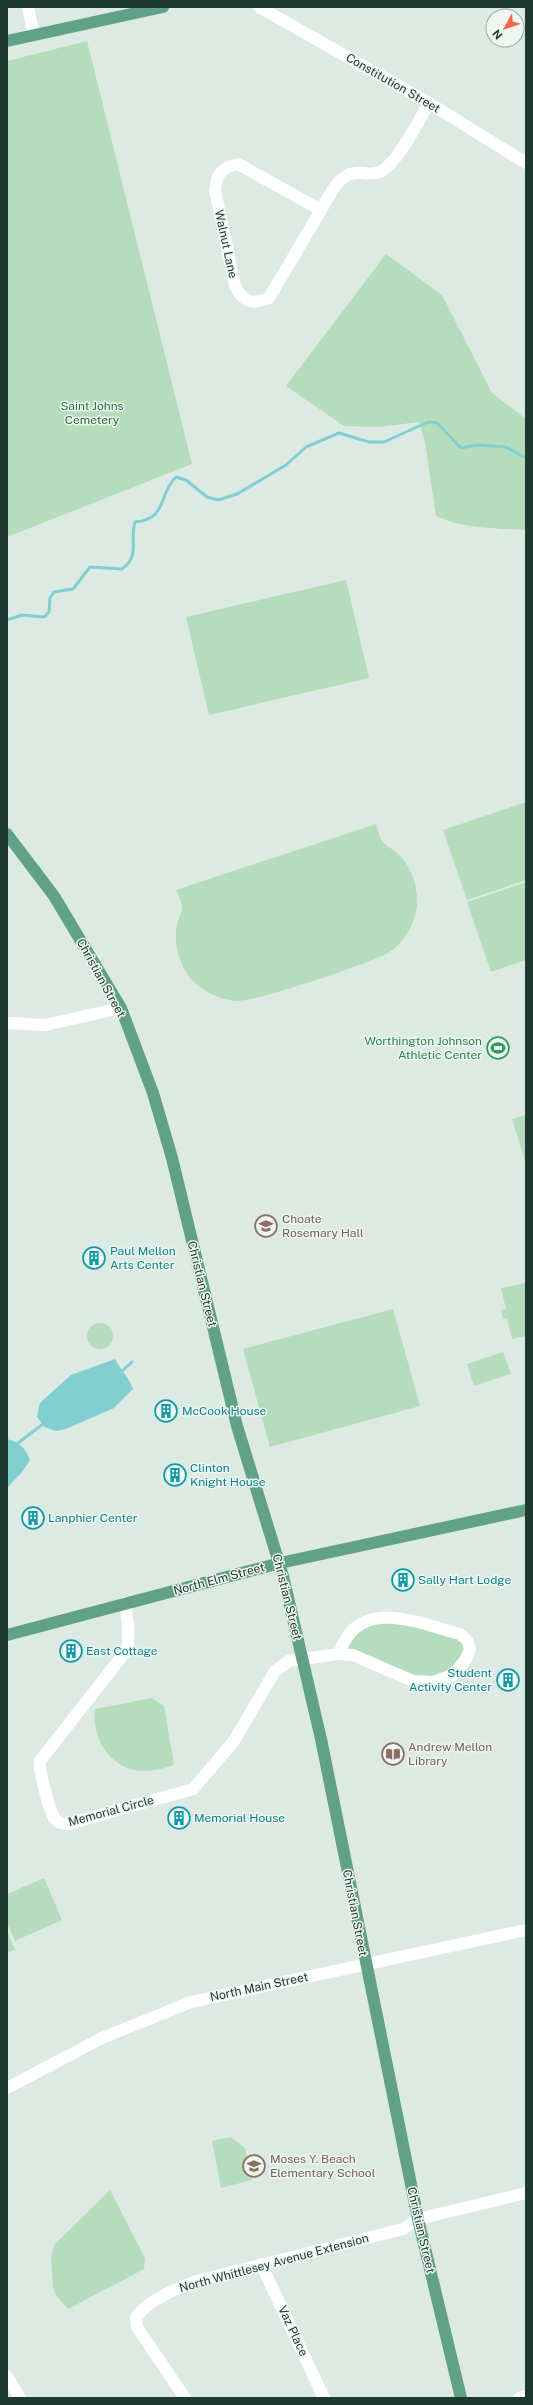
<svg xmlns="http://www.w3.org/2000/svg" width="533" height="2405" viewBox="0 0 533 2405" font-family="'Public Sans',sans-serif">
<rect width="100%" height="100%" fill="#ddeae3"/>
<path fill="#b5dcbb" d="M 87,41 L 192,464 L 7,537 L 7,61 Z
M 386,254 L 442,295 L 492,393 L 526,419 L 526,530 C 496,528 464,529 436,516 L 425,442 L 419,422 L 379,427 L 344,426 L 286,386 Z
M 346,580 L 369,678 L 209,715 L 186,617 Z
M 526,802 L 526,880 L 467,900 L 443,830 Z
M 376,824 C 378,829 379,837 382,841 C 385,845 392,849 396,852 C 411,865 418,885 417,904 C 416,921 407,937 394,949 C 380,961 255,1002 236,1001 C 220,1000 202,991 191,979 C 179,964 173,943 177,925 C 178,920 182,912 182,907 C 182,902 178,895 176,890 Z
M 526,882 L 526,960 L 491,972 L 467,902 Z
M 526,1115 L 526,1164 L 512,1119 Z
M 526,1283 L 526,1336 L 512,1339 L 507,1318 L 503,1319 L 501,1310 L 506,1309 L 501,1288 Z
M 393,1309 L 420,1406 L 270,1447 L 243,1349 Z
M87 1336a13 13 0 1 1 26 0a13 13 0 1 1-26 0Z
M 503,1352 L 511,1374 L 474,1386 L 467,1364 Z
M 399,1617 L 467,1640 L 463,1664 L 444,1679 L 406,1678 L 340,1650 L 358,1624 Z
M 152,1698 L 164,1706 L 174,1765 C 164,1768 155,1771 144,1771 C 112,1771 91,1739 95,1709 Z
M 44,1878 L 62,1920 L 15,1941 L 7,1923 L 7,1894 Z
M 7,1931 L 15,1950 L 7,1953 Z
M 231,2137 L 245,2148 L 252,2180 L 221,2188 L 212,2141 Z
M 110,2190 L 145,2258 L 144,2269 L 68,2309 L 55,2294 L 53,2287 L 51,2258 L 54,2245 Z"/>
<path fill="#82cfd2" d="M 115,1359 C 121,1371 129,1377 133,1389 L 114,1408 L 66,1429 L 56,1431 L 45,1427 L 37,1417 L 39,1405 L 42,1401 L 71,1375 Z
M 7,1439 C 19,1442 26,1448 30,1460 L 22,1472 L 7,1488 Z"/>
<g fill="none" stroke-linecap="round" stroke-linejoin="round">
<path stroke="#82cfd2" stroke-width="3" d="M 7,620 L 22,615 L 44,617 L 49,612 L 50,598 L 54,592 L 73,589 L 90,567 L 122,569 C 141,555 129,541 135,522 C 168,519 158,494 176,477 L 186,480 L 207,497 L 218,500 L 237,494 L 286,465 L 306,447 L 339,433 L 369,442 L 384,442 L 428,422 L 437,423 L 461,448 L 476,445 L 506,447 L 526,458
M 122,1371 L 132,1362
M 18,1443 L 43,1424"/>
<path stroke="#fff" stroke-width="12" d="M 28,7 L 34,35
M 259,7 L 429,103 L 526,163
M 238,164 L 321,210 L 269,298 C 252,305 243,302 235,286 L 215,190 C 217,173 221,168 238,164 Z
M 321,210 C 329,197 338,174 355,173 C 364,172 373,176 382,171 C 400,159 418,122 429,103
M 7,1023 L 45,1025 L 121,1008
M 125,1603 C 127,1620 131,1635 126,1651 L 40,1761 L 40,1769 C 43,1781 48,1811 56,1820 C 59,1823 64,1824 68,1824 L 193,1789 L 234,1741 L 275,1671 L 289,1661 L 339,1654 L 353,1655 L 413,1681 L 433,1682 L 453,1675 L 466,1659 L 470,1649 L 467,1640 L 460,1634 C 418,1623 358,1595 339,1654
M 7,2088 L 102,2038 L 191,2002 L 526,1930
M 261,2264 L 324,2398
M 7,2376 L 20,2398
M 185,2398 L 137,2327 L 136,2317 C 150,2299 176,2289 197,2281 L 403,2229 L 418,2219 L 526,2193
M 519,2398 L 526,2396"/>
<path stroke="#60a188" stroke-width="12" d="M 7,41 L 163,7
M 7,834 L 54,896 L 121,1008 L 153,1093 L 172,1158 L 237,1426 L 283,1576 L 321,1739 L 418,2219 L 461,2398
M 7,1635 L 280,1563 L 526,1510"/>
</g>
<defs>
<g id="stadium-ring" transform="scale(1.15)"><circle r="9.5" fill="#edf6f1" stroke="#2e9e5b" stroke-width="1.5"/><path d="M0-5a6.5 5 0 1 0 0 10a6.5 5 0 1 0 0-10ZM-3.5-1.8h7v3.6h-7Z" fill="#2e9e5b"/></g>
<g id="university-ring" transform="scale(1.15)"><circle r="9.5" fill="#edf6f1" stroke="#8d6e63" stroke-width="1.5"/><path d="M0-5L7-2L0 1L-7-2ZM-4 1L0 2.5L4 1V4Q0 6-4 4Z" fill="#8d6e63"/></g>
<g id="building-ring" transform="scale(1.15)"><circle r="9.5" fill="#edf6f1" stroke="#0f9aa8" stroke-width="1.5"/><path d="M-4-6H4V6H1V3H-1V6H-4ZM-2.5-4.3h1.7v1.8h-1.7ZM.8-4.3h1.7v1.8H.8ZM-2.5-1h1.7V.8h-1.7ZM.8-1h1.7V.8H.8Z" fill="#0f9aa8"/></g>
<g id="library-ring" transform="scale(1.15)"><circle r="9.5" fill="#edf6f1" stroke="#8d6e63" stroke-width="1.5"/><path d="M-6-4Q-3-5.5-.7-3.5V5Q-3 3-6 4ZM6-4Q3-5.5 .7-3.5V5Q3 3 6 4Z" fill="#8d6e63"/></g>
<g id="school-ring" transform="scale(1.15)"><circle r="9.5" fill="#edf6f1" stroke="#8d6e63" stroke-width="1.5"/><path d="M0-5L7-2L0 1L-7-2ZM-4 1L0 2.5L4 1V4Q0 6-4 4Z" fill="#8d6e63"/></g>
</defs>
<g fill-rule="evenodd">
<use href="#stadium-ring" x="498" y="1048"/>
<use href="#university-ring" x="266" y="1226"/>
<use href="#building-ring" x="94" y="1258"/>
<use href="#building-ring" x="166" y="1411"/>
<use href="#building-ring" x="175" y="1475"/>
<use href="#building-ring" x="33" y="1518"/>
<use href="#building-ring" x="403" y="1580"/>
<use href="#building-ring" x="71" y="1651"/>
<use href="#building-ring" x="508" y="1680"/>
<use href="#library-ring" x="393" y="1754"/>
<use href="#building-ring" x="179" y="1818"/>
<use href="#school-ring" x="254" y="2166"/>
</g>
<g text-anchor="middle" dominant-baseline="central" stroke-width="3" stroke-linejoin="round" paint-order="stroke">
<g font-size="12" fill="#1e392f" stroke="#edf6f1">
<text transform="translate(393 83) rotate(30)">Constitution Street</text>
<text transform="translate(226 244) rotate(78)">Walnut Lane</text>
<text transform="translate(101 978) rotate(61)">Christian Street</text>
<text transform="translate(202 1284) rotate(76)">Christian Street</text>
<text transform="translate(219 1579) rotate(-15)">North Elm Street</text>
<text transform="translate(287 1597) rotate(76)">Christian Street</text>
<text transform="translate(111 1811) rotate(-15)">Memorial Circle</text>
<text transform="translate(355 1913) rotate(79)">Christian Street</text>
<text transform="translate(259 1987) rotate(-12)">North Main Street</text>
<text transform="translate(421 2230) rotate(77)">Christian Street</text>
<text transform="translate(274 2263) rotate(-15)">North Whittlesey Avenue Extension</text>
<text transform="translate(293 2331) rotate(65)">Vaz Place</text>
</g>
<g font-size="12" fill="#28713b" stroke="#edf6f1">
<text x="92" y="406">Saint Johns<tspan x="92" dy="14">Cemetery</tspan></text>
</g>
<g font-size="12" fill="#27864d" stroke="#edf6f1" text-anchor="end">
<text x="482" y="1041">Worthington Johnson<tspan x="482" dy="14">Athletic Center</tspan></text>
</g>
<g font-size="12" fill="#785e54" stroke="#edf6f1" text-anchor="start">
<text x="282" y="1219">Choate<tspan x="282" dy="14">Rosemary Hall</tspan></text>
<text x="408" y="1747">Andrew Mellon<tspan x="408" dy="14">Library</tspan></text>
<text x="270" y="2159">Moses Y. Beach<tspan x="270" dy="14">Elementary School</tspan></text>
</g>
<g font-size="12" fill="#0d838f" stroke="#edf6f1" text-anchor="start">
<text x="110" y="1251">Paul Mellon<tspan x="110" dy="14">Arts Center</tspan></text>
<text x="182" y="1411">McCook House</text>
<text x="190" y="1468">Clinton<tspan x="190" dy="14">Knight House</tspan></text>
<text x="48" y="1518">Lanphier Center</text>
<text x="418" y="1580">Sally Hart Lodge</text>
<text x="86" y="1651">East Cottage</text>
<text x="492" y="1673" text-anchor="end">Student<tspan x="492" dy="14">Activity Center</tspan></text>
<text x="194" y="1818">Memorial House</text>
</g>
</g>
<rect width="533" height="2405" fill="none" stroke="#1e392f" stroke-width="16"/>
<g transform="translate(505 28) rotate(230)"><circle r="19" fill="#edf6f1" stroke="#9aaaa3"/>
<path d="M0-3L7 15L0 10L-7 15Z" fill="#f7644e"/>
<text y="-6" font-size="11" font-weight="bold" text-anchor="middle" fill="#1e392f">N</text>
</g>
</svg>
